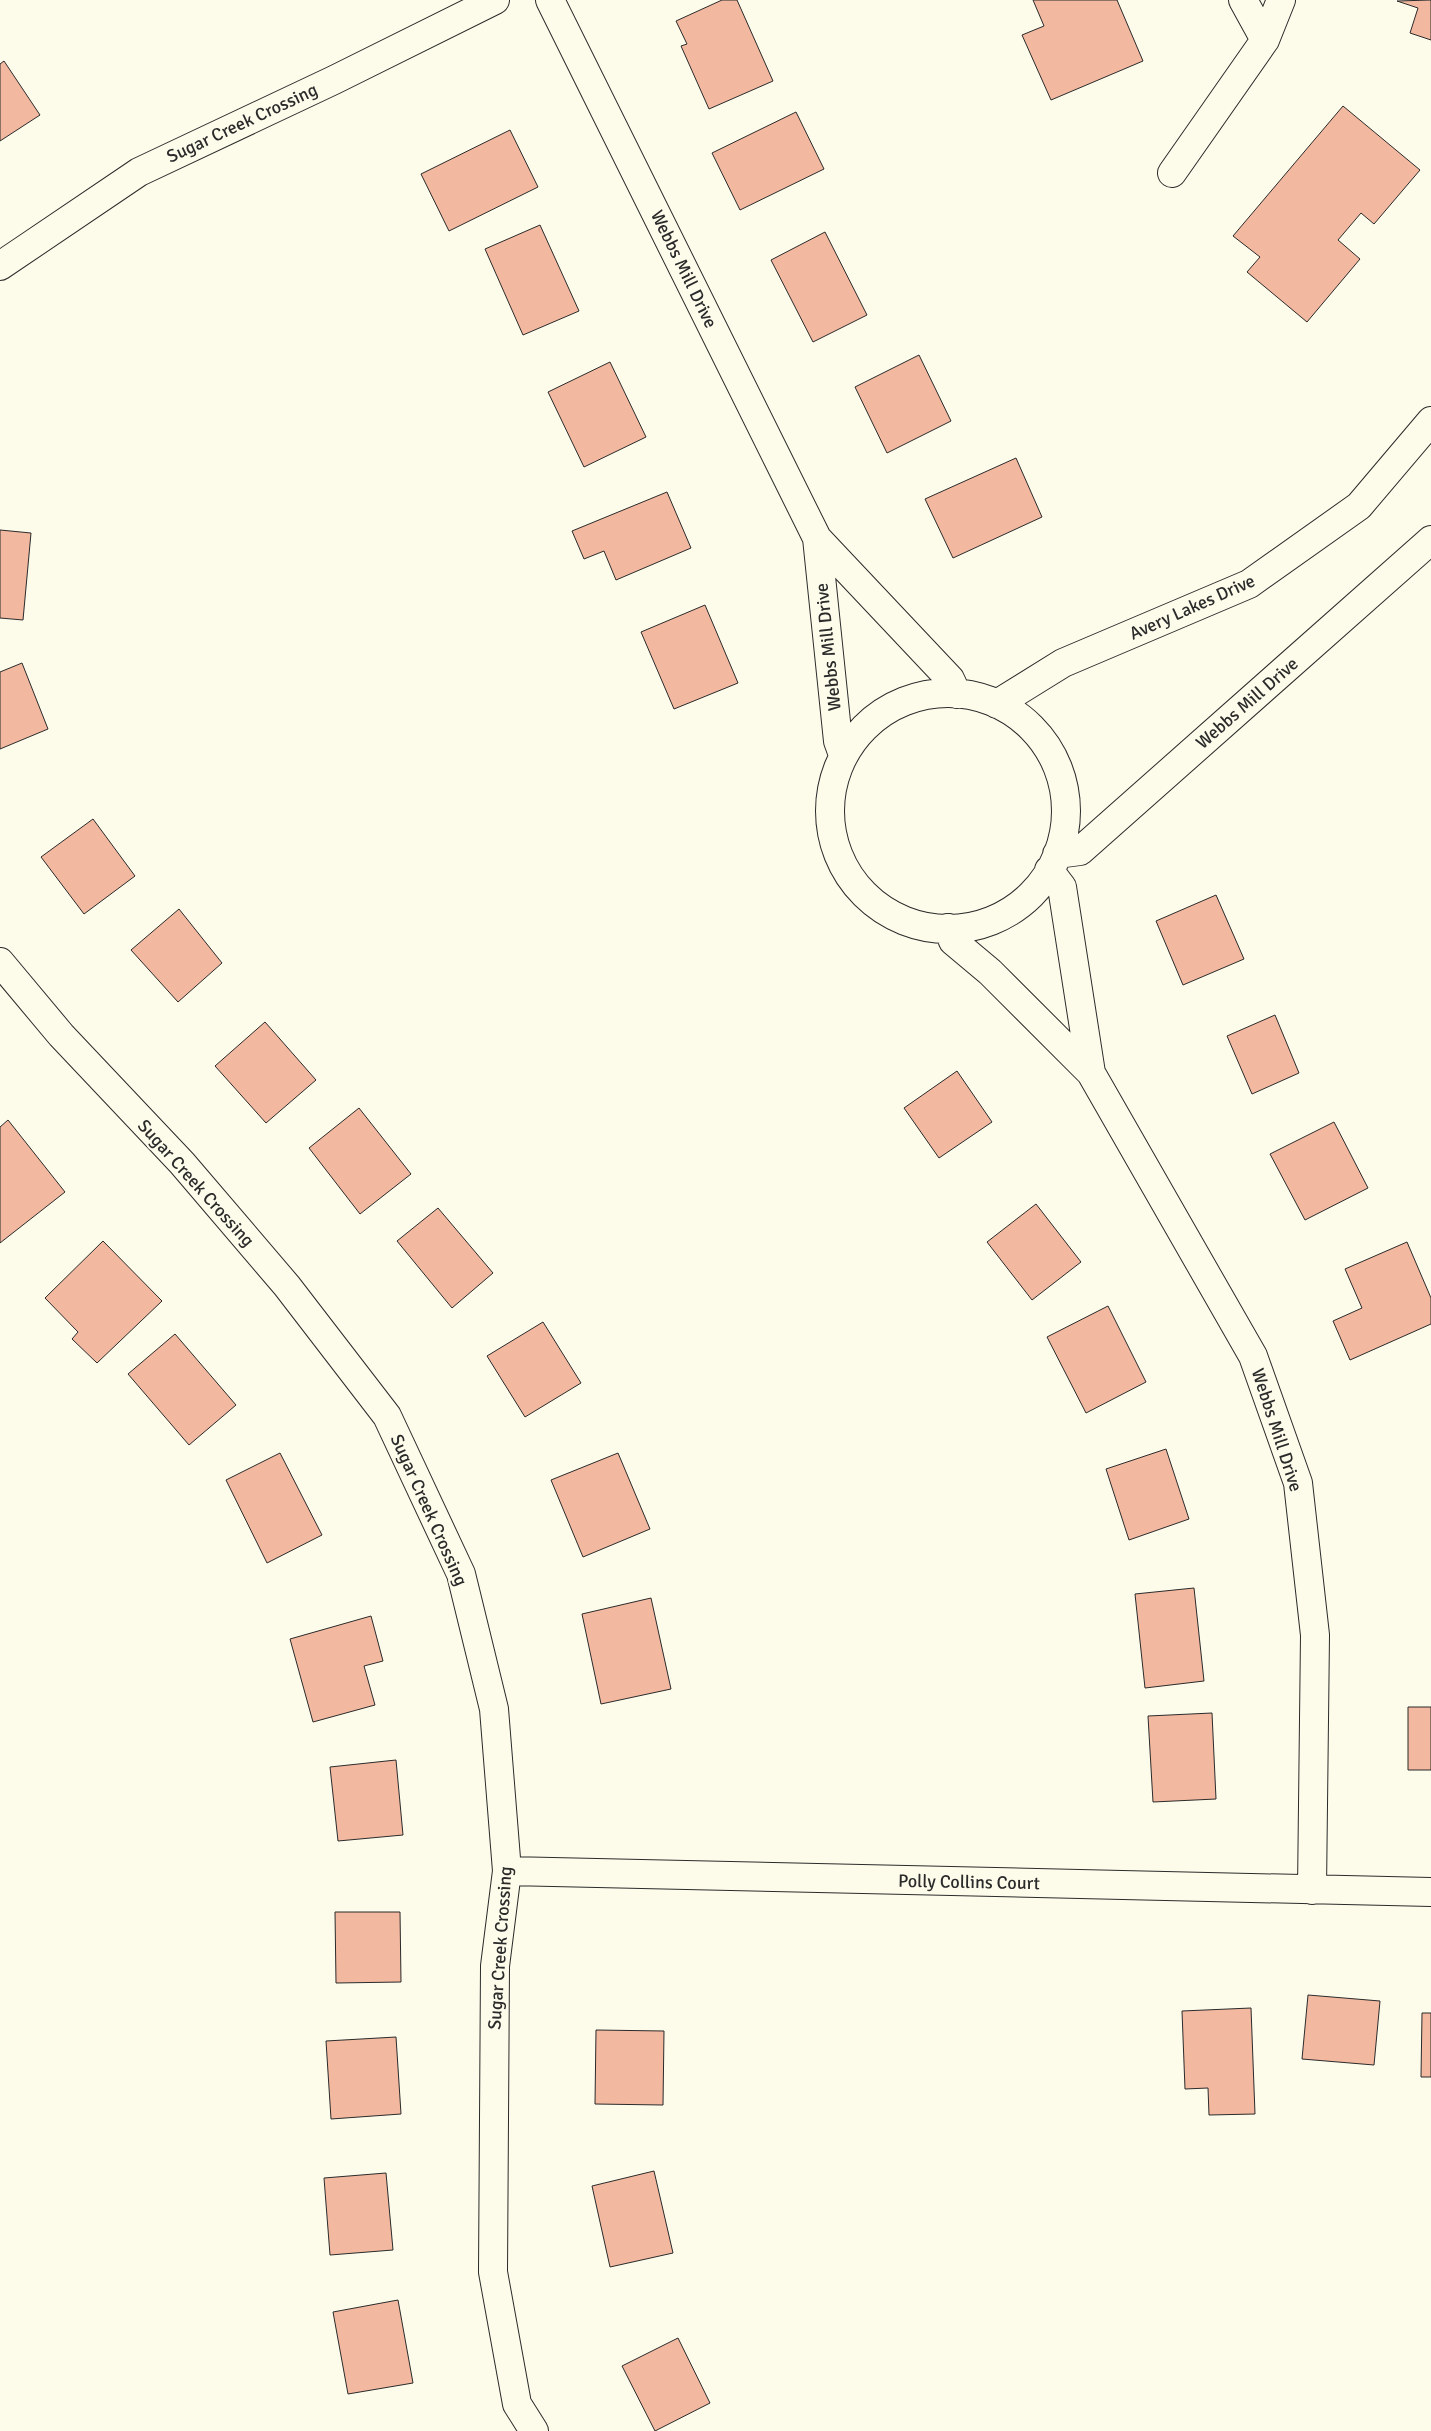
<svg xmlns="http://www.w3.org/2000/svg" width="1431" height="2431" viewBox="0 0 1431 2431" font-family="Signika,sans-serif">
<rect width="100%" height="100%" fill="#fdfbea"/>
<path fill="#f2b8a0" stroke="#2b2b2b" d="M 722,0 L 737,0 L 773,81 L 709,109 L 681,46 L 687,44 L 676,21 Z
M 1033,0 L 1117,0 L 1143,61 L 1051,100 L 1022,35 L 1044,26 Z
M 1431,0 L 1431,40 L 1410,33 L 1418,8 L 1397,1 Z
M 4,61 L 40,115 L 0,141 L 0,64 Z
M 1343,106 L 1420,170 L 1374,224 L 1361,213 L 1338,240 L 1360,259 L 1307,322 L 1247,272 L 1260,257 L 1233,236 Z
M 796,112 L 824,169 L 740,210 L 712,153 Z
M 510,130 L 538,187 L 449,231 L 421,174 Z
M 540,225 L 579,311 L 523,335 L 485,249 Z
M 825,232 L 867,315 L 813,342 L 771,260 Z
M 919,355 L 951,421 L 887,453 L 855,387 Z
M 610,362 L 646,437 L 584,467 L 548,392 Z
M 1016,458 L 1042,517 L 953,558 L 925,499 Z
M 667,492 L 691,548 L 616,580 L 604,551 L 584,559 L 572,531 Z
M 0,530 L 31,533 L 23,620 L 0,618 Z
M 705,605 L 738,683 L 674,709 L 641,632 Z
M 22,663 L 48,729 L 0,749 L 0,672 Z
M 93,819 L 135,876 L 84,914 L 41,857 Z
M 1216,895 L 1244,959 L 1183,985 L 1156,921 Z
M 179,909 L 222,963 L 178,1002 L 131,950 Z
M 1275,1015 L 1299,1073 L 1252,1094 L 1227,1036 Z
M 265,1022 L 316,1080 L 266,1123 L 215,1066 Z
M 957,1071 L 992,1122 L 939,1158 L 904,1108 Z
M 359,1108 L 411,1174 L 360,1214 L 309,1148 Z
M 8,1120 L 65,1192 L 0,1243 L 0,1127 Z
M 1334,1122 L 1368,1188 L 1305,1220 L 1270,1154 Z
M 1036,1204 L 1081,1262 L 1032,1300 L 987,1242 Z
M 438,1208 L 493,1273 L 452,1308 L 397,1241 Z
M 103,1241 L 162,1301 L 97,1363 L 72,1339 L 78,1332 L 45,1298 Z
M 1407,1242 L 1431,1298 L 1431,1324 L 1350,1360 L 1333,1321 L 1362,1308 L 1345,1269 Z
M 1108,1306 L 1146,1382 L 1086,1413 L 1047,1337 Z
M 543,1322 L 581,1383 L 525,1417 L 487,1356 Z
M 175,1334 L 236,1405 L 189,1445 L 128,1374 Z
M 1166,1449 L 1189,1519 L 1129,1540 L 1106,1469 Z
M 280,1453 L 322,1535 L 267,1563 L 226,1480 Z
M 618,1453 L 650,1529 L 583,1557 L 551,1480 Z
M 1194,1588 L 1204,1681 L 1145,1688 L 1135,1594 Z
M 651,1598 L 671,1689 L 601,1704 L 582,1614 Z
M 371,1616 L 383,1661 L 364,1666 L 375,1705 L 313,1722 L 290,1639 Z
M 1408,1707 L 1431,1707 L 1431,1770 L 1408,1770 Z
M 1212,1713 L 1216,1799 L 1153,1802 L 1148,1716 Z
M 396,1760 L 403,1835 L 338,1841 L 330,1767 Z
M 335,1912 L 400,1912 L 401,1982 L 336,1983 Z
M 1308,1995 L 1380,2001 L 1374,2065 L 1302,2059 Z
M 1251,2008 L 1255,2114 L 1209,2115 L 1208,2088 L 1185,2089 L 1182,2011 Z
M 1422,2013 L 1431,2013 L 1431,2077 L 1421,2077 Z
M 596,2030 L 664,2031 L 663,2105 L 595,2104 Z
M 396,2037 L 401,2114 L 331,2119 L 326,2041 Z
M 654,2171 L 673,2253 L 610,2267 L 592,2186 Z
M 386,2173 L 393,2250 L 330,2255 L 324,2178 Z
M 398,2300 L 413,2383 L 348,2394 L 333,2312 Z
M 678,2338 L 710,2403 L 655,2431 L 622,2366 Z"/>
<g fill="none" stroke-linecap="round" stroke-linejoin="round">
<g stroke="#2b2b2b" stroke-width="30">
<path id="minor" d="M 550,0 L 817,538 L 950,679 L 957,694
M 1243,0 L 1265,40
M 1172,173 L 1265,40 L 1281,0
M 0,266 L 139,172 L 334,80 L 495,0
M 817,538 L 838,741 L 843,755
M830 811a118 118 0 1 1 236 0a118 118 0 1 1-236 0Z
M 997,704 L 1063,663 L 1249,584 L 1359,506 L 1431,421
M 1057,854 L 1080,851 L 1431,540
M 1049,870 L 1062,887 L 1091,1073
M 948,928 L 953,941 L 990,972 L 1091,1073 L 1253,1356 L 1298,1483 L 1315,1635 L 1312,1890
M 0,962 L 61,1035 L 182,1163 L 287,1286 L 387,1416 L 461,1574 L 494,1709 L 507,1871 L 495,1966 L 493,2272 L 517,2404 L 534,2431
M 507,1871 L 1431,1892"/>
</g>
<use href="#minor" stroke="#fdfbea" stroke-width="28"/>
</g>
<g text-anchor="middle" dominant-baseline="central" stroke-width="4" stroke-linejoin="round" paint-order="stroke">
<g font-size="18" fill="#2b2b2b" stroke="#fdfbea">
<text transform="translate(242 123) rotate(-25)">Sugar Creek Crossing</text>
<text transform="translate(684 269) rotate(64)">Webbs Mill Drive</text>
<text transform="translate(1192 607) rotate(-24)">Avery Lakes Drive</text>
<text transform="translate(828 647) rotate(-96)">Webbs Mill Drive</text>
<text transform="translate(1247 703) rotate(-41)">Webbs Mill Drive</text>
<text transform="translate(196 1183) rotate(48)">Sugar Creek Crossing</text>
<text transform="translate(1277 1430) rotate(72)">Webbs Mill Drive</text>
<text transform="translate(429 1510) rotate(66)">Sugar Creek Crossing</text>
<text transform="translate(969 1882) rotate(1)">Polly Collins Court</text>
<text transform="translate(500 1948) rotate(-86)">Sugar Creek Crossing</text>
</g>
</g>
</svg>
